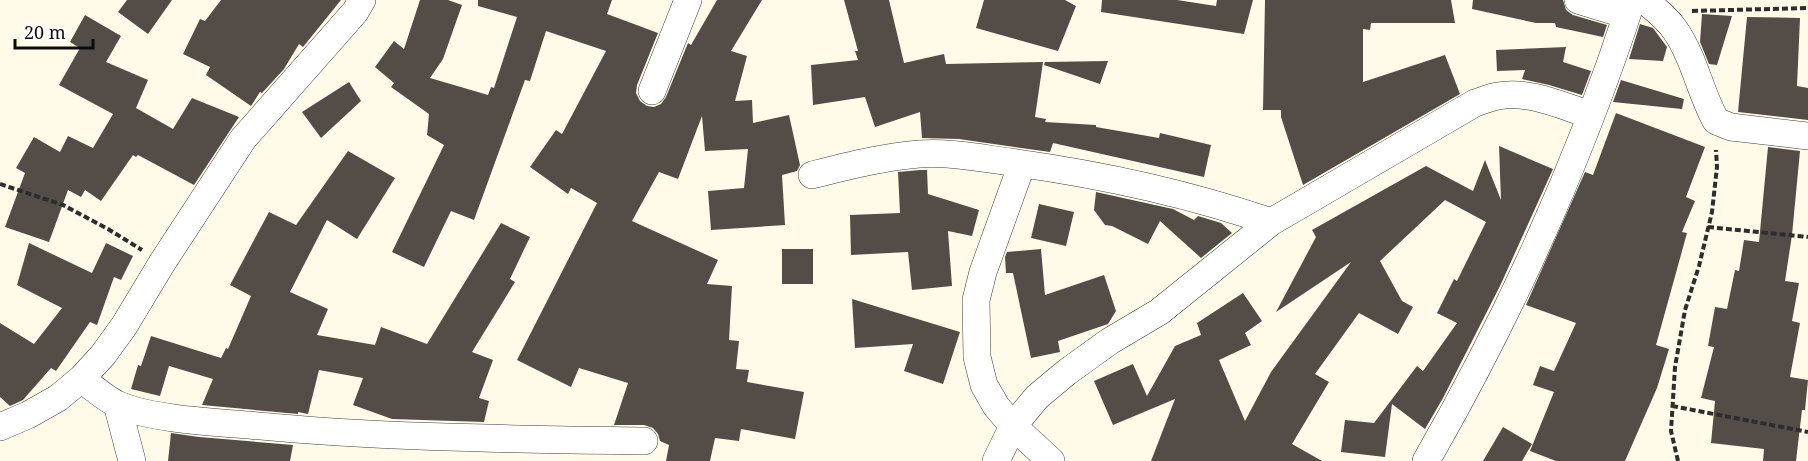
<svg xmlns="http://www.w3.org/2000/svg" width="1808" height="461" viewBox="0 0 1808 461" font-family="'Noto Serif',serif">
<rect width="100%" height="100%" fill="#fffbe8"/>
<path fill="#544c47" d="M 127,0 L 172,0 L 148,34 L 118,12 Z
M 221,0 L 341,0 L 303,47 L 299,44 L 284,69 L 262,93 L 260,92 L 251,106 L 206,75 L 210,67 L 183,54 L 200,19 L 205,21 Z
M 420,0 L 448,0 L 462,5 L 443,59 L 430,78 L 488,95 L 491,87 L 494,88 L 517,17 L 478,6 L 478,0 L 612,0 L 607,14 L 658,33 L 637,85 L 636,93 L 640,101 L 647,106 L 654,107 L 661,104 L 666,97 L 688,43 L 691,45 L 717,0 L 762,0 L 731,51 L 747,56 L 735,101 L 752,100 L 753,123 L 789,115 L 800,165 L 797,171 L 782,175 L 785,225 L 711,230 L 708,191 L 744,188 L 748,149 L 705,151 L 702,116 L 678,179 L 659,172 L 632,221 L 718,260 L 707,284 L 732,286 L 729,340 L 739,341 L 736,369 L 749,370 L 747,382 L 804,392 L 795,439 L 741,429 L 739,441 L 715,438 L 710,461 L 666,461 L 669,445 L 660,441 L 658,434 L 653,428 L 644,425 L 614,425 L 628,383 L 579,368 L 571,387 L 517,360 L 597,203 L 571,188 L 568,194 L 530,167 L 556,130 L 562,134 L 606,51 L 546,31 L 530,81 L 525,80 L 474,220 L 451,211 L 424,267 L 392,252 L 444,145 L 427,135 L 429,114 L 391,87 L 394,83 L 375,67 L 394,41 L 404,49 Z
M 844,0 L 889,0 L 904,63 L 944,54 L 946,64 L 1043,62 L 1035,117 L 1046,119 L 1045,122 L 1096,125 L 1096,127 L 1159,138 L 1160,133 L 1211,145 L 1204,177 L 1053,143 L 1050,152 L 959,139 L 922,138 L 920,112 L 875,127 L 865,97 L 813,105 L 811,65 L 858,60 L 855,51 L 858,51 Z
M 984,0 L 1065,0 L 1076,6 L 1058,51 L 976,28 Z
M 1102,0 L 1177,0 L 1216,6 L 1217,0 L 1253,0 L 1244,34 L 1101,12 Z
M 1265,0 L 1451,0 L 1455,23 L 1371,23 L 1370,30 L 1363,29 L 1363,82 L 1445,55 L 1460,94 L 1303,185 L 1281,117 L 1281,110 L 1263,110 Z
M 1473,0 L 1563,0 L 1566,10 L 1573,15 L 1607,25 L 1603,37 L 1556,27 L 1555,23 L 1536,23 L 1472,9 Z
M 1702,14 L 1732,16 L 1717,65 L 1709,64 L 1700,42 Z
M 85,15 L 121,36 L 106,62 L 148,80 L 136,108 L 173,129 L 192,98 L 239,117 L 194,185 L 138,155 L 136,157 L 133,155 L 101,201 L 85,190 L 81,197 L 68,190 L 49,242 L 5,227 L 25,173 L 16,168 L 34,137 L 60,152 L 68,136 L 93,148 L 113,114 L 59,85 L 80,48 L 70,42 Z
M 1747,17 L 1800,18 L 1797,86 L 1808,88 L 1808,120 L 1738,112 Z
M 1640,24 L 1653,28 L 1667,47 L 1663,61 L 1629,59 Z
M 1566,47 L 1563,62 L 1591,71 L 1582,95 L 1549,85 L 1522,79 L 1525,70 L 1497,71 L 1496,50 Z
M 1108,61 L 1100,84 L 1044,65 L 1045,62 Z
M 1621,80 L 1684,99 L 1682,109 L 1613,102 Z
M 349,82 L 361,101 L 321,138 L 302,112 Z
M 1616,113 L 1705,147 L 1686,197 L 1695,201 L 1682,232 L 1687,233 L 1656,345 L 1669,349 L 1657,388 L 1625,461 L 1556,461 L 1530,451 L 1554,392 L 1533,385 L 1540,366 L 1554,371 L 1576,323 L 1526,305 L 1585,172 L 1593,175 Z
M 1499,146 L 1553,169 L 1500,286 L 1443,398 L 1425,429 L 1392,404 L 1385,457 L 1341,452 L 1345,420 L 1374,423 L 1417,366 L 1423,371 L 1457,323 L 1437,313 L 1454,279 L 1457,281 L 1486,222 L 1445,200 L 1380,261 L 1402,301 L 1413,307 L 1398,334 L 1359,313 L 1315,374 L 1329,382 L 1292,444 L 1322,461 L 1151,461 L 1175,399 L 1113,425 L 1094,381 L 1133,364 L 1147,396 L 1175,346 L 1201,335 L 1197,323 L 1243,293 L 1262,321 L 1245,333 L 1251,345 L 1219,360 L 1245,421 L 1271,372 L 1351,262 L 1276,312 L 1316,237 L 1312,230 L 1426,166 L 1473,191 L 1485,160 L 1501,200 Z
M 1768,147 L 1800,151 L 1792,235 L 1785,281 L 1799,283 L 1792,321 L 1800,323 L 1790,377 L 1808,380 L 1805,410 L 1802,410 L 1796,461 L 1763,461 L 1764,449 L 1711,443 L 1715,401 L 1701,398 L 1714,347 L 1708,346 L 1715,307 L 1727,309 L 1735,270 L 1739,271 L 1744,240 L 1759,242 Z
M 348,151 L 395,178 L 357,239 L 327,220 L 290,292 L 328,309 L 317,335 L 375,345 L 381,327 L 427,344 L 501,223 L 530,237 L 510,279 L 515,282 L 472,352 L 493,360 L 479,398 L 489,401 L 484,422 L 392,419 L 353,405 L 363,378 L 319,370 L 308,414 L 298,412 L 298,414 L 202,405 L 213,379 L 169,366 L 160,396 L 131,389 L 138,365 L 141,366 L 151,336 L 221,358 L 226,348 L 228,349 L 251,296 L 230,285 L 269,212 L 296,225 Z
M 920,170 L 927,170 L 928,194 L 979,210 L 972,236 L 948,231 L 952,286 L 912,290 L 908,252 L 851,255 L 850,215 L 900,213 L 898,172 Z
M 1096,192 L 1173,209 L 1194,220 L 1198,216 L 1221,223 L 1232,233 L 1201,258 L 1160,221 L 1148,244 L 1112,226 L 1105,225 L 1094,210 Z
M 1039,204 L 1074,212 L 1066,246 L 1031,238 Z
M 29,243 L 92,273 L 106,243 L 133,256 L 121,280 L 114,277 L 97,325 L 90,322 L 56,371 L 51,368 L 23,400 L 10,406 L 0,397 L 0,323 L 34,344 L 62,308 L 17,285 Z
M 782,249 L 813,249 L 813,284 L 782,284 Z
M 1041,249 L 1045,295 L 1104,275 L 1116,311 L 1108,324 L 1058,341 L 1060,352 L 1031,358 L 1013,273 L 1006,273 L 1005,257 L 1007,252 Z
M 852,299 L 960,332 L 943,384 L 904,371 L 913,344 L 855,348 Z
M 1503,427 L 1532,444 L 1522,461 L 1483,461 Z
M 171,433 L 199,437 L 293,445 L 290,461 L 168,461 Z"/>
<g fill="none" stroke-linecap="round" stroke-linejoin="round">
<g stroke="#3e3e3e" stroke-width="28">
<path id="minor" d="M 1578,0 L 1627,15
M 1644,0 C 1655,9 1667,18 1675,30 C 1694,57 1700,92 1716,121 L 1731,127 L 1808,136
M 652,91 L 688,0
M 1022,164 L 983,272 L 976,300 L 977,357 L 984,385 L 996,406 L 1013,426 L 1051,461
M 812,175 C 848,166 883,157 919,154 C 950,152 980,158 1010,162 C 1098,174 1187,193 1271,222
M 81,379 C 93,387 105,399 119,405 C 152,419 212,422 249,425 C 380,438 512,439 644,441
M 117,404 L 132,461
M 0,427 L 28,415 L 58,398 L 81,379 L 103,355 L 124,326 L 162,263 L 243,139 L 355,12 L 362,0
M 996,461 L 1013,426 L 1037,397 L 1067,372 L 1110,341 L 1159,312 L 1271,222 L 1475,103 C 1482,101 1490,97 1498,96 C 1529,90 1562,106 1591,115
M 1426,461 C 1510,315 1580,160 1632,0"/>
</g>
<path stroke="#2d2d2d" stroke-width="4" stroke-dasharray="6 3" stroke-linecap="butt" d="M 1692,11 L 1808,8
M 0,184 L 63,205 L 108,229 L 142,250
M 1708,227 L 1808,237
M 1672,406 L 1808,432
M 1678,461 L 1671,431 L 1675,367 L 1685,310 L 1699,266 L 1712,212 L 1717,167 L 1716,150"/>
<use href="#minor" stroke="#fff" stroke-width="27"/>
</g>
<path d="M15 39v9h78v-9" fill="none" stroke="#0b0b0b" stroke-width="3"/>
<text x="24" y="39" font-size="18" fill="#0b0b0b" stroke="#ffffff" stroke-width="4.5" paint-order="stroke">20 m</text>
</svg>
